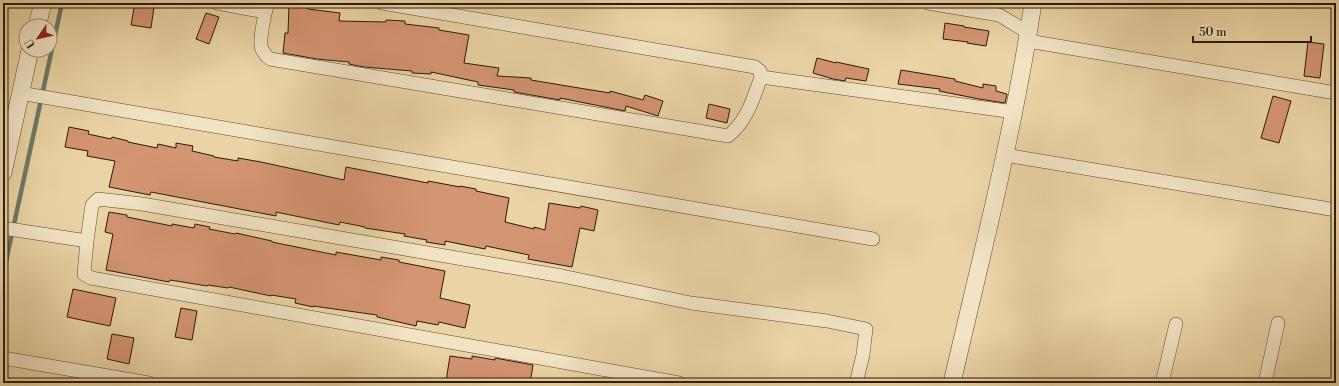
<svg xmlns="http://www.w3.org/2000/svg" width="1339" height="386" viewBox="0 0 1339 386" font-family="'Libre Bodoni',serif">
<rect width="100%" height="100%" fill="#ead4a5"/>
<filter id="stains"><feTurbulence type="fractalNoise" baseFrequency=".005" numOctaves="4"/><feColorMatrix values="0 0 0 0 .2 0 0 0 0 .09 0 0 0 0 .02 0 0 0 .5 -.17"/></filter>
<radialGradient id="worn" r=".72"><stop offset=".6" stop-color="#630" stop-opacity="0"/><stop offset="1" stop-color="#630" stop-opacity=".3"/></radialGradient>
<g fill="none" stroke-linecap="round" stroke-linejoin="round">
<path stroke="#6c7968" stroke-width="4.5" d="M 3,275 L 62,3"/>
</g>
<path fill="#d49572" stroke="#2b1a0a" d="M 135,3 L 154,7 L 151,28 L 131,25 Z
M 289,4 L 308,6 L 308,9 L 340,13 L 339,21 L 386,22 L 386,20 L 405,21 L 405,24 L 439,28 L 439,30 L 469,35 L 464,63 L 499,68 L 497,76 L 531,78 L 531,80 L 579,88 L 610,93 L 610,91 L 643,100 L 645,95 L 663,101 L 658,116 L 626,106 L 625,111 L 560,98 L 560,100 L 514,92 L 514,90 L 478,85 L 478,82 L 431,72 L 431,74 L 412,73 L 412,71 L 364,67 L 349,64 L 349,62 L 317,59 L 283,53 L 285,33 L 288,33 Z
M 206,13 L 219,17 L 209,44 L 196,39 Z
M 945,23 L 964,26 L 964,27 L 989,31 L 986,46 L 967,43 L 968,42 L 943,39 Z
M 1308,42 L 1324,44 L 1320,78 L 1304,76 Z
M 817,58 L 836,63 L 836,62 L 869,69 L 866,81 L 846,78 L 845,81 L 833,79 L 813,73 Z
M 901,70 L 955,79 L 955,81 L 983,88 L 983,84 L 996,86 L 996,91 L 1007,94 L 1005,103 L 979,99 L 939,91 L 940,89 L 898,84 Z
M 1273,96 L 1291,101 L 1279,143 L 1261,138 Z
M 709,104 L 730,109 L 727,123 L 706,118 Z
M 69,127 L 89,131 L 88,134 L 111,139 L 112,137 L 128,141 L 128,142 L 157,148 L 158,144 L 176,148 L 176,143 L 193,146 L 192,151 L 214,156 L 214,157 L 238,161 L 238,158 L 261,162 L 344,180 L 346,167 L 428,183 L 428,181 L 460,187 L 460,186 L 476,189 L 476,191 L 509,198 L 505,222 L 534,229 L 534,227 L 545,230 L 549,203 L 580,208 L 581,206 L 598,210 L 594,231 L 580,228 L 572,267 L 528,259 L 529,255 L 486,246 L 485,249 L 445,241 L 445,245 L 426,242 L 427,240 L 404,236 L 405,234 L 365,228 L 365,227 L 340,222 L 339,225 L 276,212 L 276,216 L 151,192 L 150,195 L 109,187 L 115,161 L 87,156 L 88,151 L 65,147 Z
M 109,212 L 127,215 L 127,217 L 172,226 L 172,224 L 194,228 L 195,224 L 210,227 L 209,229 L 235,234 L 236,233 L 272,241 L 272,242 L 336,255 L 336,252 L 381,260 L 381,257 L 399,260 L 399,262 L 445,271 L 440,298 L 470,305 L 465,328 L 439,322 L 438,325 L 417,321 L 416,326 L 377,317 L 377,315 L 313,306 L 313,307 L 295,303 L 296,299 L 271,295 L 271,296 L 229,287 L 228,288 L 208,285 L 207,286 L 170,280 L 169,282 L 106,270 L 113,234 L 105,232 Z
M 73,289 L 116,298 L 110,326 L 67,317 Z
M 181,308 L 197,311 L 192,340 L 175,337 Z
M 112,334 L 134,338 L 129,364 L 107,359 Z
M 450,356 L 472,359 L 472,356 L 495,360 L 495,358 L 533,365 L 530,383 L 460,383 L 446,381 Z"/>
<g fill="none" stroke-linecap="round" stroke-linejoin="round">
<g stroke="#5b4831" stroke-width="14">
<path id="minor" d="M 217,3 L 265,12
M 268,3 C 265,12 260,36 261,45 C 261,50 266,56 270,59 L 728,136 C 747,121 753,99 761,77 L 760,71 L 755,67 L 382,3
M 928,3 L 999,15 L 1029,33
M 1028,41 L 1336,93
M 761,77 L 1014,112
M 20,93 L 873,239
M 1005,155 L 1336,210
M 3,228 L 87,241
M 3,358 L 149,383
M 679,383 L 91,278 L 84,274 L 87,241 L 92,205 L 98,199 L 142,204 L 562,276 L 691,303 L 827,321 L 866,329 L 863,355 L 856,383
M 1162,383 L 1176,324
M 1265,383 L 1278,323"/>
</g>
<g stroke="#5b4831" stroke-width="18">
<path id="tertiary" d="M 37,26 L 43,3
M 3,173 L 30,50
M 952,383 C 981,257 1014,131 1033,3"/>
</g>
<use href="#minor" stroke="#f1e3c4" stroke-width="13"/>
<use href="#tertiary" stroke="#f1e3c4" stroke-width="17"/>
</g>
<rect width="1339" height="386" fill="none" stroke="#ead4a5" stroke-width="16"/>
<rect x="4" y="4" width="1331" height="378" fill="none" stroke="#2b1a0a" stroke-width="2"/>
<rect x="8" y="8" width="1323" height="370" fill="none" stroke="#2b1a0a"/>
<g transform="translate(38 38) rotate(236)"><circle r="19" fill="#f1e3c4" stroke="#a2937a"/>
<path d="M0-3L7 15L0 10L-7 15Z" fill="#8f2418"/>
<text y="-6" font-size="11" font-weight="bold" text-anchor="middle" fill="#2b1a0a">U</text>
</g>
<path d="M1193 36v6h118v-6" fill="none" stroke="#2b1a0a" stroke-width="2"/>
<text x="1199" y="36" font-size="12" fill="#2b1a0a" stroke="#f1e3c4" stroke-width="3" paint-order="stroke">50 m</text>
<rect width="100%" height="100%" filter="url(#stains)"/>
<rect width="100%" height="100%" fill="url(#worn)"/>
</svg>
